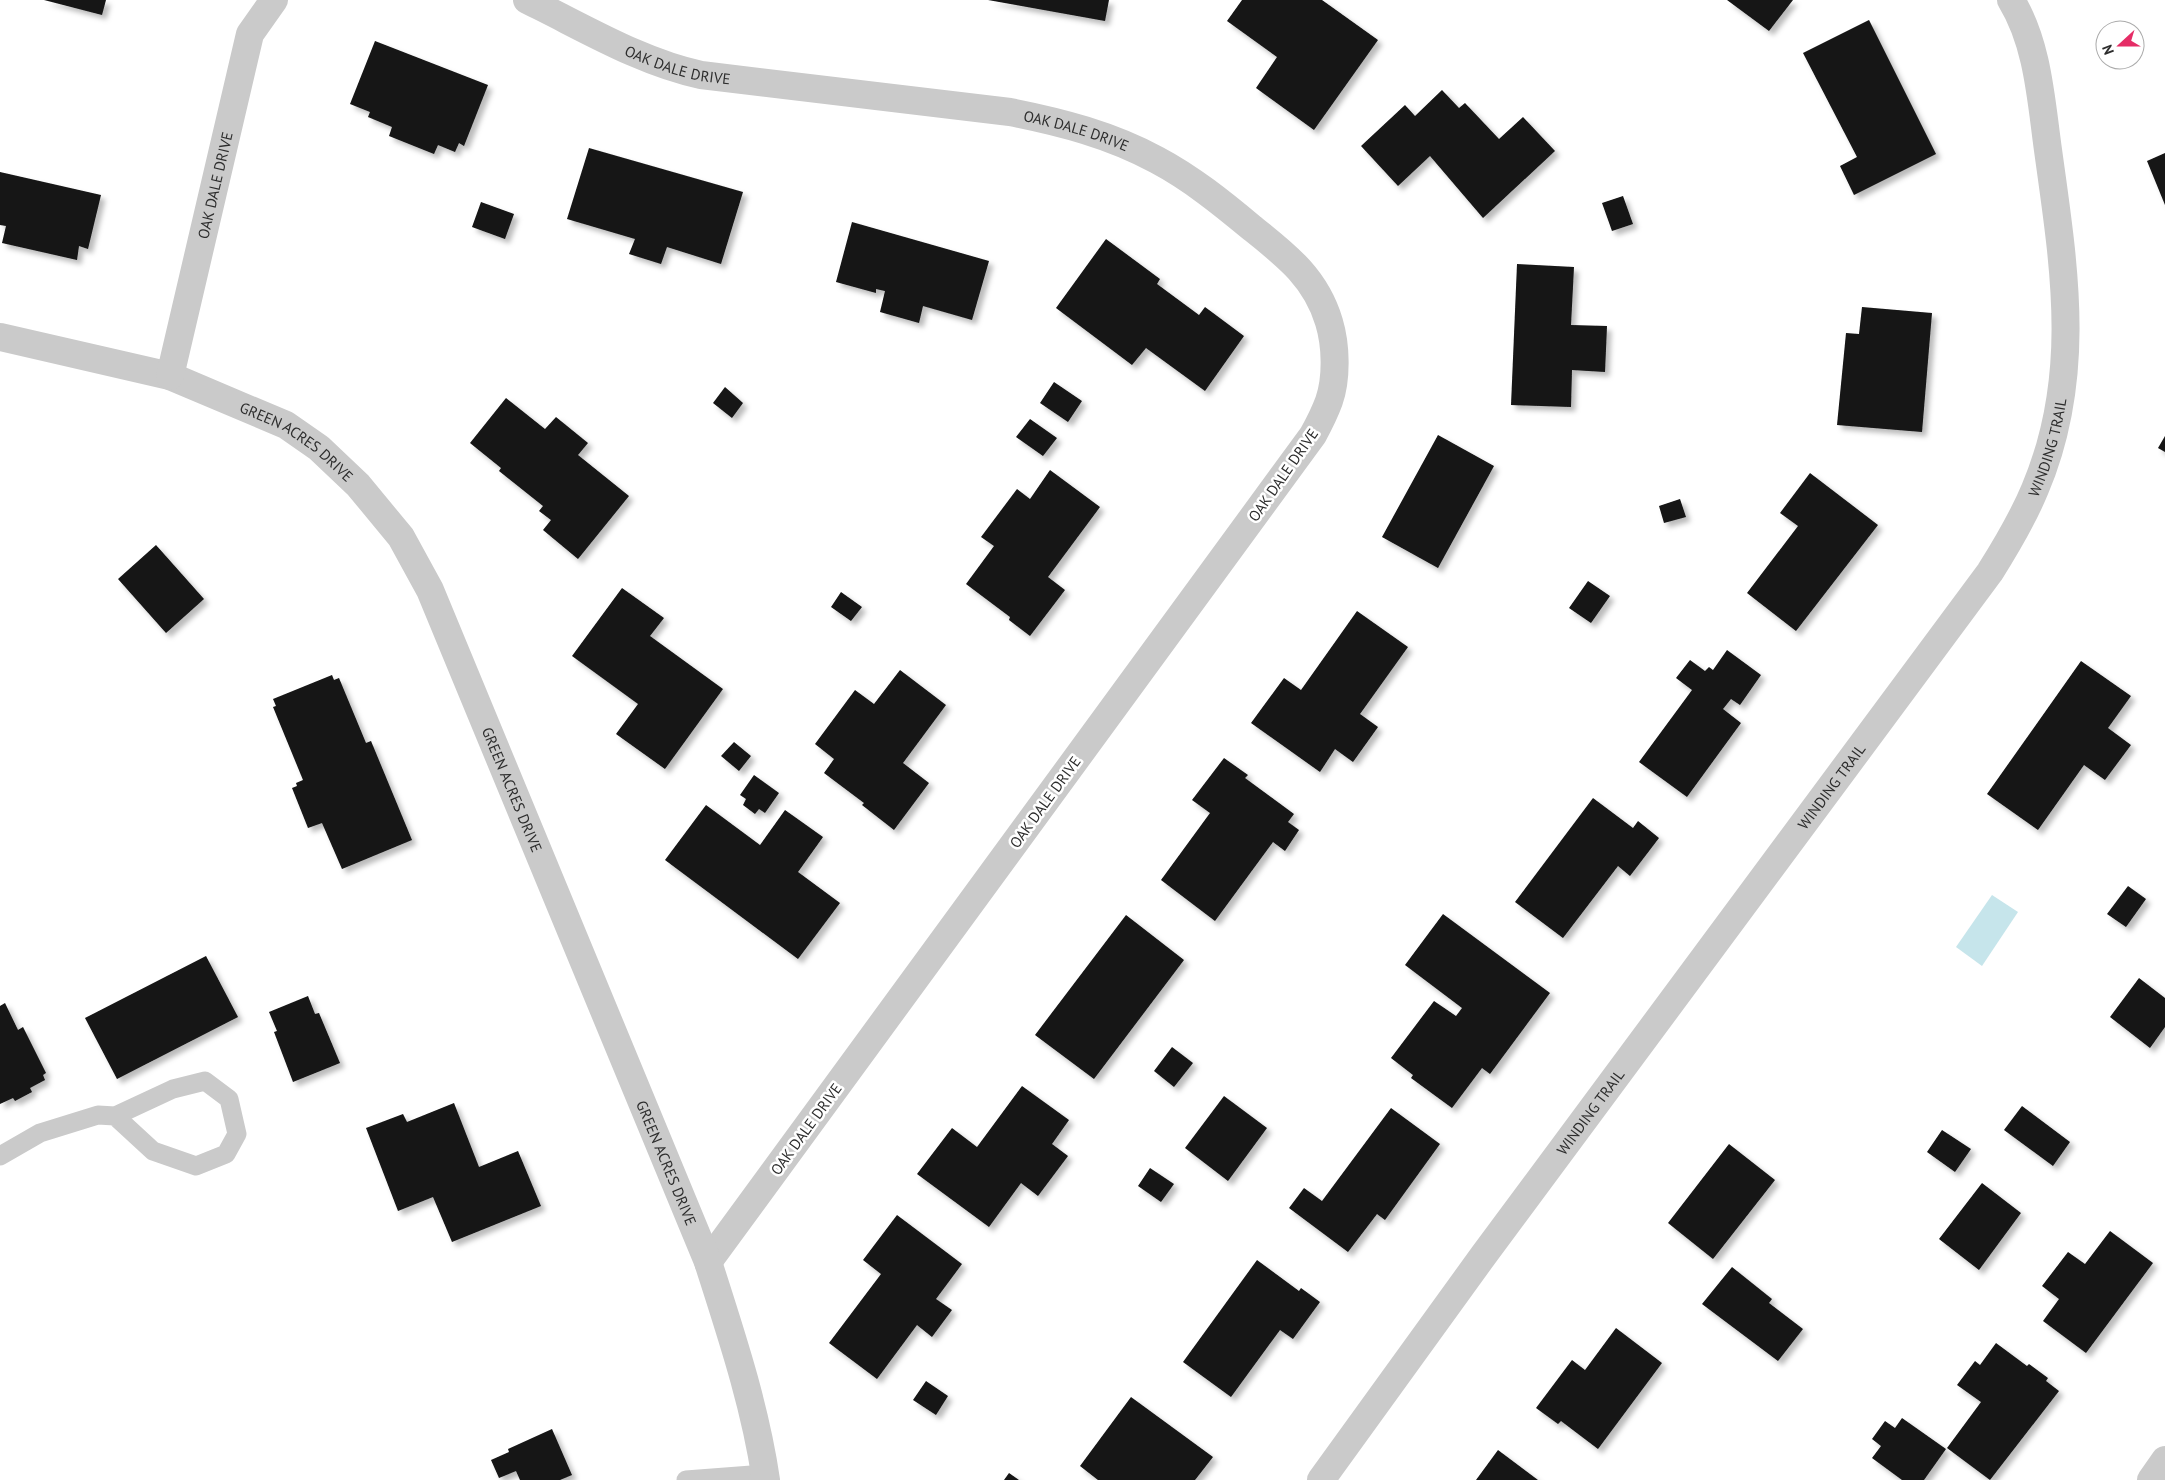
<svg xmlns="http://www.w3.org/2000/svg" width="2165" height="1480" viewBox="0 0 2165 1480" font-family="'PT Sans',sans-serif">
<defs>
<filter id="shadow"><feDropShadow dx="4.5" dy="4.5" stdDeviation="2.5" flood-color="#0004"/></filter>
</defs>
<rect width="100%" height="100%" fill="#fff"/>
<path fill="#c6e5eb" d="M 1992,895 L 2018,912 L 1982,966 L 1956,947 Z"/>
<path fill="#141414" filter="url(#shadow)" d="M 44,0 L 106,0 L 102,15 Z
M 988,0 L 1109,0 L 1105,21 Z
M 1242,0 L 1322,0 L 1378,40 L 1314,130 L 1256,88 L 1277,57 L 1227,21 Z
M 1727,0 L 1793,0 L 1769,31 Z
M 1869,20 L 1936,154 L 1854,195 L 1840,166 L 1857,157 L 1803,53 Z
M 375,41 L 488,85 L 464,146 L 459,143 L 455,152 L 438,145 L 434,154 L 389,136 L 392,127 L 368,117 L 370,112 L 350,104 Z
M 1442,90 L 1459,108 L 1465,103 L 1499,139 L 1523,117 L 1555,151 L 1483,218 L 1430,156 L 1398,186 L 1361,146 L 1405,105 L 1415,116 Z
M 589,148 L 743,192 L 721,264 L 667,247 L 661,264 L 629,254 L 635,239 L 567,219 Z
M 2165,153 L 2165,205 L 2147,161 Z
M 0,172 L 101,195 L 88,249 L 79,246 L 77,260 L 2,243 L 6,226 L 0,225 Z
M 1623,196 L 1633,224 L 1612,231 L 1602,203 Z
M 481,202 L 514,214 L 505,239 L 472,227 Z
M 852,222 L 989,261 L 972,320 L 923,306 L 919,323 L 880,312 L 885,291 L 876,289 L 876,293 L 836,282 Z
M 1106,239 L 1160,279 L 1157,284 L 1199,315 L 1205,307 L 1244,336 L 1205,391 L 1146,348 L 1132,365 L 1056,308 Z
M 1517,264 L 1574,267 L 1571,325 L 1607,326 L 1605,372 L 1572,370 L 1571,407 L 1511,405 Z
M 1862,307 L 1932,313 L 1922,432 L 1837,425 L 1846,333 L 1859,334 Z
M 1054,382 L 1082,401 L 1068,422 L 1040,403 Z
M 725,387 L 743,403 L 732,418 L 713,403 Z
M 506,398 L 545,429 L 556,417 L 588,443 L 578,455 L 629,496 L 578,559 L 543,530 L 551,520 L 539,511 L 543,506 L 499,471 L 501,468 L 470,443 Z
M 1030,419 L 1057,438 L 1043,456 L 1016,437 Z
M 1438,435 L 1494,466 L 1438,568 L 1382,537 Z
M 2165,436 L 2165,452 L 2158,448 Z
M 1050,470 L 1100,507 L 1048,577 L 1065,590 L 1030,636 L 1009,620 L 1010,617 L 966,584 L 994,546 L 981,537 L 1017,489 L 1030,499 Z
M 1810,473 L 1878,525 L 1796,631 L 1747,593 L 1798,526 L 1780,513 Z
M 1680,499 L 1686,517 L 1664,523 L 1659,506 Z
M 156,545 L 204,599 L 166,633 L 118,579 Z
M 1588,581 L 1610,596 L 1591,623 L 1569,608 Z
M 622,588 L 664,618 L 650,636 L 723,689 L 665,769 L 616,734 L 638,704 L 572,656 Z
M 841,592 L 862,607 L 851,621 L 831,607 Z
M 1357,611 L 1408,647 L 1360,714 L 1378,727 L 1353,762 L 1335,749 L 1320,772 L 1251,723 L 1284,678 L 1301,690 Z
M 1727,650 L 1761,675 L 1740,705 L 1731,699 L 1723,709 L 1741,723 L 1687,797 L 1639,762 L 1692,690 L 1676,678 L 1690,660 L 1705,671 L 1709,667 L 1713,670 Z
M 2081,661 L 2131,696 L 2108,728 L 2131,745 L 2105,780 L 2084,765 L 2038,830 L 1987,794 Z
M 900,670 L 946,705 L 903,763 L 929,783 L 894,830 L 862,805 L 864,803 L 824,773 L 834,759 L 815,744 L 855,690 L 874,704 Z
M 332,675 L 334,680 L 339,678 L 366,743 L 371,741 L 412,840 L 342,869 L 322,823 L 308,828 L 292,788 L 297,786 L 296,783 L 303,780 L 273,707 L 276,706 L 273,699 Z
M 734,742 L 751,756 L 739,771 L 721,756 Z
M 1224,758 L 1248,775 L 1245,778 L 1294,814 L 1288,822 L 1299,830 L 1285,851 L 1273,842 L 1215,921 L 1161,880 L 1210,813 L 1192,800 Z
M 754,775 L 779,793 L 765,813 L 759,809 L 755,814 L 743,805 L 746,799 L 740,795 Z
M 1593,798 L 1633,828 L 1638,821 L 1659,838 L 1630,876 L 1618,866 L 1563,938 L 1515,902 Z
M 706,805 L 760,845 L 785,810 L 823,837 L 798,872 L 840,903 L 798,959 L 665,860 Z
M 2128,886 L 2146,899 L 2126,927 L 2107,914 Z
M 1443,914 L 1550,993 L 1490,1074 L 1482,1068 L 1452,1108 L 1411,1078 L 1413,1075 L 1391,1058 L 1434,1001 L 1456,1016 L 1462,1008 L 1405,965 Z
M 1126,915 L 1184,960 L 1094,1079 L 1035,1035 Z
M 206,956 L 238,1017 L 117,1079 L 85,1018 Z
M 2139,978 L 2165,998 L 2165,1027 L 2150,1048 L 2110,1017 Z
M 308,996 L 315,1014 L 319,1013 L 340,1063 L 293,1082 L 274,1032 L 277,1031 L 269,1012 Z
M 5,1003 L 18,1030 L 23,1027 L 46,1073 L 43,1075 L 45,1080 L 30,1088 L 32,1092 L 15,1101 L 13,1098 L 0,1104 L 0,1006 Z
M 1172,1047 L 1193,1063 L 1174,1087 L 1154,1071 Z
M 1022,1086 L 1069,1120 L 1052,1144 L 1068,1156 L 1038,1196 L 1021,1183 L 989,1227 L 917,1174 L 952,1128 L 977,1147 Z
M 1224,1096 L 1267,1128 L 1228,1181 L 1185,1148 Z
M 454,1103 L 479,1167 L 518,1151 L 541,1206 L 452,1242 L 433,1197 L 398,1211 L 366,1128 L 403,1114 L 407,1122 Z
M 2022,1106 L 2070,1142 L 2053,1166 L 2004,1130 Z
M 1391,1108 L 1440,1144 L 1385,1220 L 1377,1214 L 1348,1252 L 1289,1208 L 1304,1188 L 1322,1201 Z
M 1942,1130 L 1971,1149 L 1955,1172 L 1927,1152 Z
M 1729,1144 L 1775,1180 L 1713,1259 L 1668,1223 Z
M 1150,1168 L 1174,1184 L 1161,1202 L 1138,1186 Z
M 1982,1183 L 2021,1213 L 1979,1270 L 1939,1239 Z
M 897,1215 L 962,1264 L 936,1299 L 952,1310 L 932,1337 L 917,1325 L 877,1379 L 829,1343 L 881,1274 L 863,1260 Z
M 2110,1231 L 2153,1263 L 2086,1353 L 2043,1321 L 2059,1299 L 2042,1286 L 2068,1252 L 2085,1264 Z
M 1257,1260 L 1299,1291 L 1301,1288 L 1320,1302 L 1293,1339 L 1280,1330 L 1231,1397 L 1183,1362 Z
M 1732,1267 L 1772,1299 L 1769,1303 L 1803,1329 L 1778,1361 L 1702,1304 Z
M 1616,1328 L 1662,1363 L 1598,1449 L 1561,1421 L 1558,1424 L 1536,1408 L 1572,1360 L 1585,1370 Z
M 1996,1343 L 2027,1366 L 2029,1364 L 2048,1378 L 2046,1381 L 2059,1391 L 1990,1480 L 1947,1448 L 1981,1402 L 1957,1385 L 1975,1361 L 1980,1365 Z
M 926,1381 L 948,1396 L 936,1415 L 913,1400 Z
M 1131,1397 L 1213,1457 L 1195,1480 L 1098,1480 L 1080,1466 Z
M 1902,1418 L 1946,1449 L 1924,1480 L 1902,1480 L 1872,1458 L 1881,1446 L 1872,1439 L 1885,1421 L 1895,1428 Z
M 552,1429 L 572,1475 L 560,1480 L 520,1480 L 516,1471 L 499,1478 L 491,1460 L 509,1452 L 508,1449 Z
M 1498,1450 L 1538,1480 L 1476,1480 Z
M 1009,1473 L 1019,1480 L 1004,1480 Z"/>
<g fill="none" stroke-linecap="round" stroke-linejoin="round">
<path stroke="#cacaca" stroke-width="19" d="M 0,1156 L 40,1133 L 98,1115 L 115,1116 L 173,1089 L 205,1081 L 229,1099 L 237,1134 L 226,1154 L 196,1166 L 153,1151 L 115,1116
M 686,1480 L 765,1474"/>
<g stroke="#cacaca" stroke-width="28">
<path id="s1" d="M 527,0 C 583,27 640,62 701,75 L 1010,112 C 1061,122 1111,135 1157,160 C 1191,178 1222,203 1252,228 C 1286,255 1316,278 1329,322 C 1336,345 1337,378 1329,401 C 1325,412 1319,424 1313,435 L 708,1262"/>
<path id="s2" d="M 0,337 L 170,376 L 286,425 L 319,448 L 358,485 L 401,537 L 430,590 L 708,1262 C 731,1334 755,1405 766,1480"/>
<path id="s3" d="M 170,376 L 250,34 L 274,0"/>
<path id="s4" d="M 1321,1480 L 1483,1256 L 1990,572 C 2007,545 2023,518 2035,489 C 2083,376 2064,266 2048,150 C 2041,100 2038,44 2011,0"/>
<path d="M 2151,1480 L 2165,1460"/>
</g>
</g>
<g text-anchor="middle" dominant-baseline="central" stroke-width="5" stroke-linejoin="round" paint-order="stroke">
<g font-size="15" fill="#2d2d2d" stroke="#fff">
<text stroke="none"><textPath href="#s1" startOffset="165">OAK DALE DRIVE</textPath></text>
<text stroke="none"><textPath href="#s1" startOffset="570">OAK DALE DRIVE</textPath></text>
<text stroke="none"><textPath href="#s3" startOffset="196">OAK DALE DRIVE</textPath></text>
<text stroke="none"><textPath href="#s2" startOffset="318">GREEN ACRES DRIVE</textPath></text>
<text stroke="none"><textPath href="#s4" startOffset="1266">WINDING TRAIL</textPath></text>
<text transform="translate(1283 475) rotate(-55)">OAK DALE DRIVE</text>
<text stroke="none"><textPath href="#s4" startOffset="861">WINDING TRAIL</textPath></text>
<text stroke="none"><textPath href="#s2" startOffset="738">GREEN ACRES DRIVE</textPath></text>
<text transform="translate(1045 802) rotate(-54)">OAK DALE DRIVE</text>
<text stroke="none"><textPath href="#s4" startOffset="456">WINDING TRAIL</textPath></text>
<text transform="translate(806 1129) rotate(-54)">OAK DALE DRIVE</text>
<text stroke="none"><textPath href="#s2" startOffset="1142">GREEN ACRES DRIVE</textPath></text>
</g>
</g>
<g transform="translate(2120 45) rotate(249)"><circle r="24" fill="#ffffff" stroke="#ababab"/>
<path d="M0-4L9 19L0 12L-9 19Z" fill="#e52d66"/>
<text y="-8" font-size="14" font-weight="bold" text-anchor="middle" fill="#2d2d2d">N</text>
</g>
</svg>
